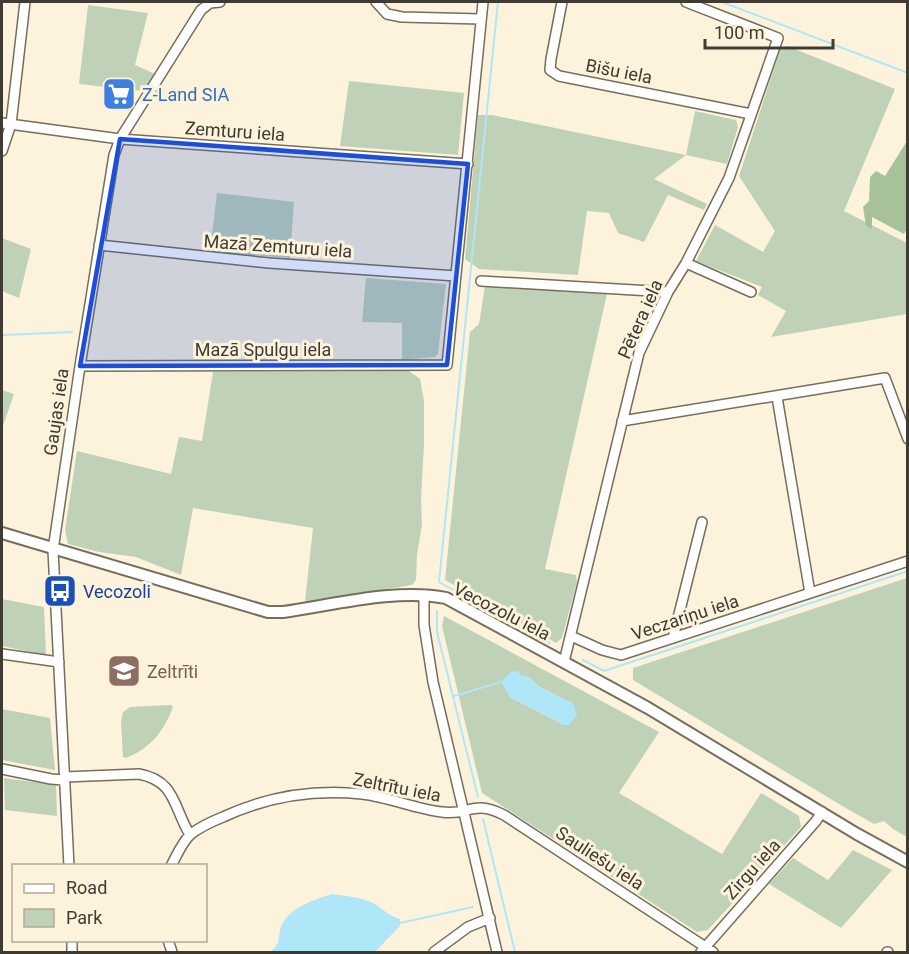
<svg xmlns="http://www.w3.org/2000/svg" width="909" height="954" viewBox="0 0 909 954" font-family="Roboto,sans-serif">
<rect width="100%" height="100%" fill="#fdf3dc"/>
<path fill="#bfd2b7" fill-rule="evenodd" d="M 88,5 L 148,13 L 135,65 L 155,74 L 143,91 L 79,84 Z
M 787,46 L 895,89 L 844,211 L 907,243 L 907,314 L 771,337 L 786,311 L 758,295 L 762,287 L 696,261 L 715,225 L 763,252 L 775,231 L 739,176 L 780,50 Z
M 349,81 L 464,93 L 458,155 L 340,146 Z
M 695,111 L 736,120 L 738,127 L 727,164 L 686,155 L 654,179 L 707,204 L 704,210 L 668,195 L 644,242 L 618,233 L 609,213 L 587,211 L 578,275 L 479,269 L 465,259 L 478,115 L 492,115 L 686,155 Z
M 217,193 L 294,202 L 290,258 L 210,252 Z
M 2,238 L 31,249 L 19,298 L 2,291 Z
M 366,278 L 446,284 L 438,354 L 435,357 L 402,360 L 402,323 L 362,322 Z
M 485,286 L 607,294 L 545,569 L 576,575 L 577,582 L 562,638 L 556,643 L 445,580 L 470,332 L 479,324 Z
M 409,371 L 420,379 L 424,401 L 424,445 L 421,498 L 422,524 L 417,555 L 416,580 L 412,585 L 305,602 L 313,528 L 193,508 L 181,575 L 136,557 L 99,552 L 68,544 L 65,530 L 77,451 L 171,474 L 179,437 L 202,441 L 213,372 Z
M 2,390 L 14,394 L 2,429 Z
M 907,578 L 907,837 L 893,829 L 884,821 L 874,824 L 844,807 L 633,680 L 633,668 Z
M 2,599 L 44,607 L 46,655 L 2,646 Z
M 444,616 L 659,732 L 619,793 L 722,854 L 761,793 L 799,816 L 801,827 L 708,930 L 697,932 L 482,793 L 442,626 ZM 522,676 L 529,677 L 538,686 L 573,704 L 569,725 L 564,725 L 510,697 Z
M 171,705 L 173,707 C 164,731 151,748 126,758 L 123,757 L 121,722 L 123,712 L 130,707 Z
M 2,709 L 50,718 L 55,770 L 2,760 Z
M 4,778 L 56,785 L 57,816 L 5,810 Z
M 853,850 L 892,870 L 841,928 L 769,884 L 793,858 L 828,880 Z"/>
<path fill="#a7c29b" d="M 907,141 L 907,229 L 904,234 L 872,217 L 872,229 L 866,226 L 863,207 L 869,201 L 870,177 L 876,171 L 885,176 Z"/>
<path fill="#afe6f8" d="M 517,671 L 522,676 L 529,677 L 538,686 L 573,704 L 577,715 L 569,725 L 564,725 L 510,697 L 501,682 L 511,672 Z
M 332,894 C 346,896 362,897 375,904 C 384,910 389,916 400,919 L 400,926 L 376,951 L 270,952 C 284,941 276,935 283,923 C 291,907 316,899 332,894 Z"/>
<g fill="none" stroke-linecap="round" stroke-linejoin="round">
<path stroke="#afe6f8" stroke-width="2" d="M 498,2 L 439,582 L 529,632
M 722,2 L 908,73
M 2,335 L 72,332
M 437,611 L 437,632 L 478,797
M 543,640 L 550,643
M 583,660 L 604,671 L 908,571
M 454,696 L 501,682
M 483,819 L 515,952
M 400,923 L 473,907"/>
<g stroke="#766e5a" stroke-width="12">
<path id="minor" d="M 376,2 L 387,14 L 402,17 L 481,19
M 562,2 L 551,59 L 550,70 L 559,76 L 751,114
M 2,123 L 120,139 L 468,164
M 2,151 L 11,124 L 25,2
M 99,245 L 269,263 L 456,276
M 686,263 L 751,292
M 481,281 L 668,292
M 80,366 L 447,365 L 483,2
M 777,397 L 810,593
M 622,421 L 885,378 L 908,439
M 424,595 L 424,625 L 433,682 L 497,952
M 571,636 L 602,650 L 621,655 L 908,561
M 673,638 L 702,522
M 2,654 L 59,662
M 564,662 L 639,353 L 668,292 L 686,263 L 729,178 L 778,38 L 686,2
M 2,769 L 51,779 L 64,780
M 64,777 L 139,774 C 176,781 173,807 190,835
M 69,866 L 53,550 L 80,366 L 114,155 L 120,139 L 201,10 L 210,3 L 220,2
M 171,866 C 177,855 182,842 191,834 C 200,827 213,821 223,817 C 268,796 313,789 362,794 C 389,797 415,809 442,812 C 470,816 472,799 504,815 L 713,952
M 72,940 L 72,952
M 168,940 L 172,952
M 434,952 L 468,927 L 490,918
M 701,952 L 816,821 L 822,812
M 887,952 L 888,952"/>
</g>
<g stroke="#766e5a" stroke-width="14">
<path id="tertiary" d="M 2,533 L 268,612 L 283,612 C 333,605 397,588 446,598 L 648,708 L 857,834 L 908,862"/>
</g>
<use href="#minor" stroke="#fff" stroke-width="9"/>
<use href="#tertiary" stroke="#fff" stroke-width="10"/>
</g>
<path fill="#1d4ed8" fill-opacity="0.2" stroke="#1d4ed8" stroke-width="4.5" stroke-linejoin="round" d="M 120,139 L 468,164 L 447,365 L 80,366 Z"/>
<defs>
<g id="supermarket-square" transform="scale(1.725)"><rect x="-9" y="-9" width="18" height="18" rx="4" fill="#3f7fe0" stroke="#fdf3dc"/><path d="M-6-5.5h2.5l.6 2H6L4.5 2H-2.5L-4.4-4H-6ZM-1.5 3.2a1.3 1.3 0 1 0 .1 0ZM3 3.2a1.3 1.3 0 1 0 .1 0Z" fill="#fff"/></g>
<g id="bus-square" transform="scale(1.725)"><rect x="-9" y="-9" width="18" height="18" rx="4" fill="#1a4fb4" stroke="#fdf3dc"/><path d="M-5-6H5V4H4V6H2V4H-2V6H-4V4H-5ZM-3.5-4V0h7V-4ZM-3.5 1.2v1.5H-2V1.2ZM2 1.2v1.5H3.5V1.2Z" fill="#fff"/></g>
<g id="school-square" transform="scale(1.725)"><rect x="-9" y="-9" width="18" height="18" rx="4" fill="#8d6e63" stroke="#fdf3dc"/><path d="M0-5L7-2L0 1L-7-2ZM-4 1L0 2.5L4 1V4Q0 6-4 4Z" fill="#fff"/></g>
</defs>
<g fill-rule="evenodd">
<use href="#supermarket-square" x="119" y="94"/>
<use href="#bus-square" x="60" y="591"/>
<use href="#school-square" x="124" y="671"/>
</g>
<g text-anchor="middle" dominant-baseline="central" stroke-width="6" stroke-linejoin="round" paint-order="stroke">
<g font-size="18" fill="#3f3b32" stroke="#fdf3dc">
<text transform="translate(619 71) rotate(11)">Bišu iela</text>
<text transform="translate(235 131) rotate(4)">Zemturu iela</text>
<text transform="translate(278 246) rotate(4)">Mazā Zemturu iela</text>
<text transform="translate(640 319) rotate(-66)">Pētera iela</text>
<text x="263" y="349">Mazā Spulgu iela</text>
<text transform="translate(56 412) rotate(-82)">Gaujas iela</text>
<text transform="translate(502 611) rotate(27)">Vecozolu iela</text>
<text transform="translate(685 617) rotate(-18)">Veczariņu iela</text>
<text transform="translate(397 787) rotate(11)">Zeltrītu iela</text>
<text transform="translate(600 858) rotate(33)">Sauliešu iela</text>
<text transform="translate(752 869) rotate(-48)">Zirgu iela</text>
</g>
<g font-size="18" fill="#366cbe" stroke="#fdf3dc" text-anchor="start">
<text x="142" y="94">Z-Land SIA</text>
</g>
<g font-size="18" fill="#164399" stroke="#fdf3dc" text-anchor="start">
<text x="83" y="591">Vecozoli</text>
</g>
<g font-size="18" fill="#785e54" stroke="#fdf3dc" text-anchor="start">
<text x="147" y="671">Zeltrīti</text>
</g>
</g>
<rect width="909" height="954" fill="none" stroke="#3f3b32" stroke-width="6"/>
<rect x="12" y="864" width="195" height="78" fill="#fdf3dc" stroke="#b1a998" stroke-width="1.5"/>
<rect x="24" y="884" width="30" height="9" fill="#ffffff" stroke="#b1a998" stroke-width="1.5"/>
<text x="66" y="894" font-size="18" fill="#3f3b32">Road</text>
<rect x="24" y="909" width="30" height="18" fill="#bfd2b7" stroke="#b1a998" stroke-width="1.5"/>
<text x="66" y="924" font-size="18" fill="#3f3b32">Park</text>
<path d="M705 39v9h128v-9" fill="none" stroke="#3f3b32" stroke-width="3"/>
<text x="714" y="39" font-size="18" fill="#3f3b32" stroke="#fdf3dc" stroke-width="4.5" paint-order="stroke">100 m</text>
</svg>
